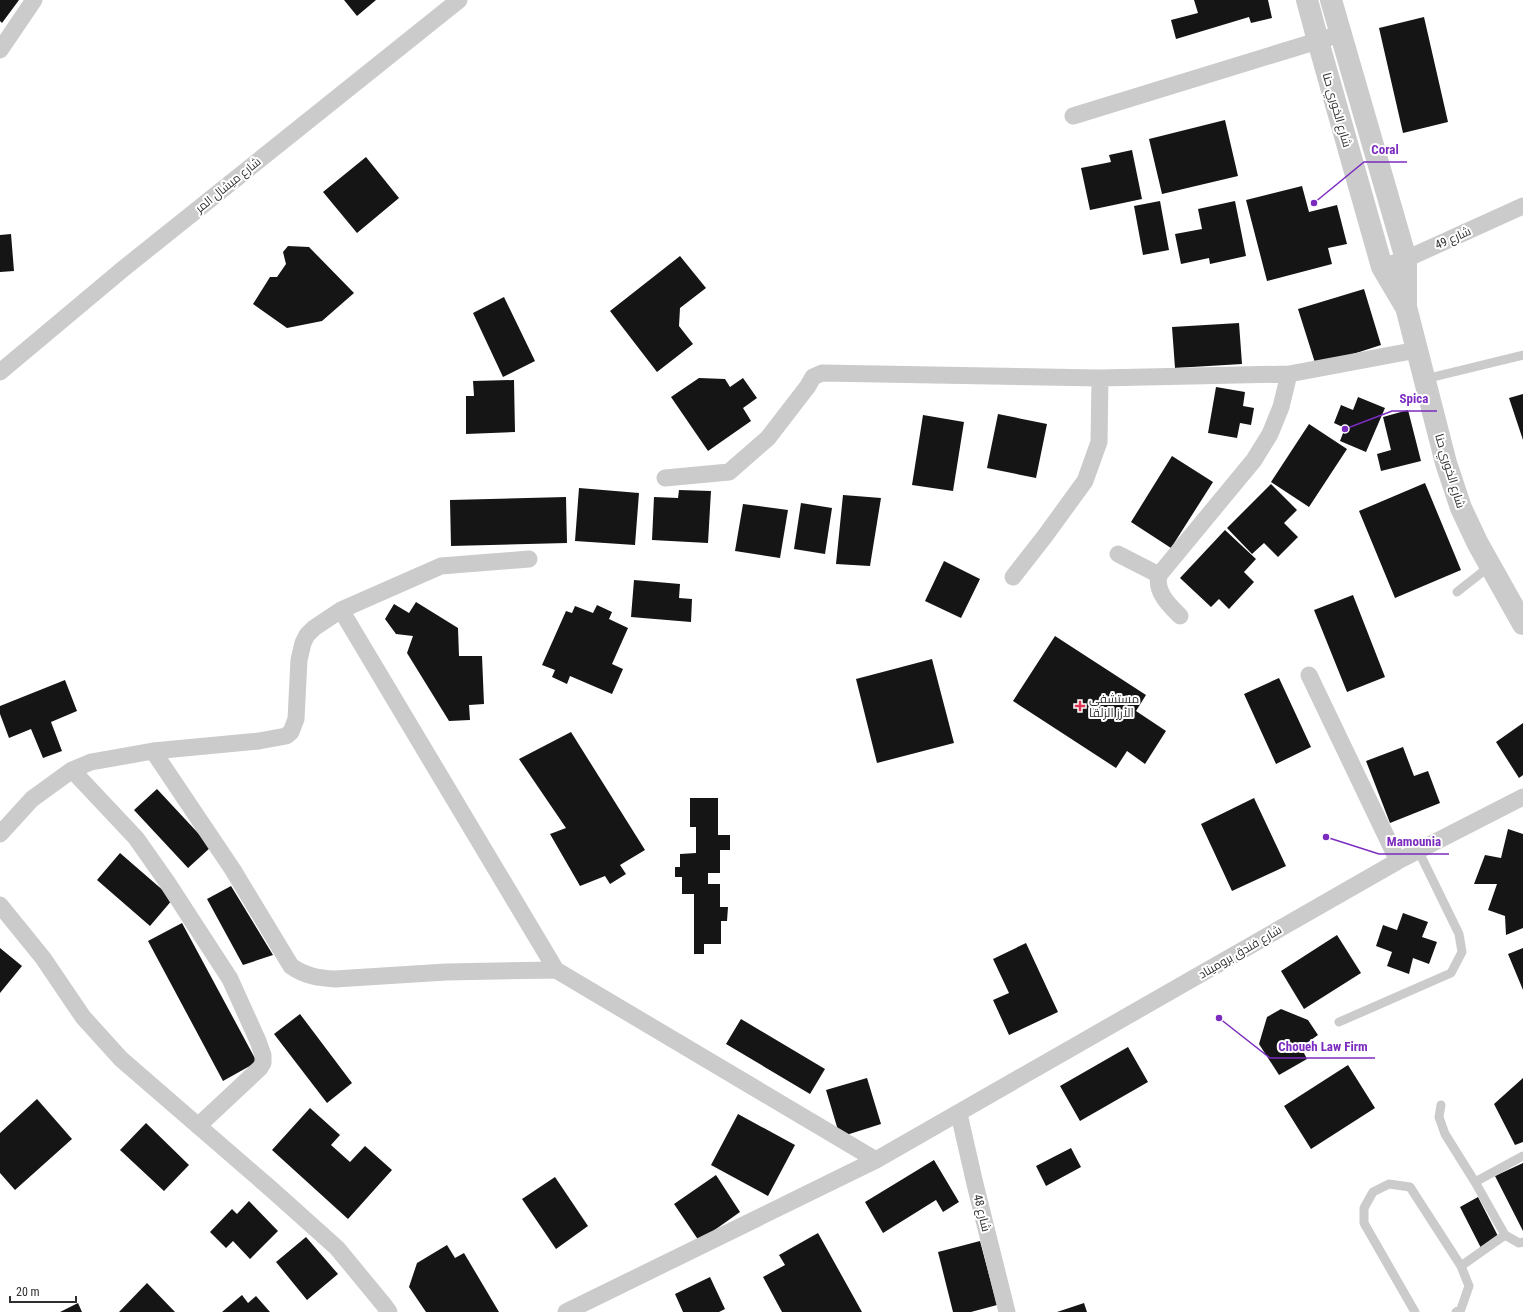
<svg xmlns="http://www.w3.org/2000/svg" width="1523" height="1312" viewBox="0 0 1523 1312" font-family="'Roboto Condensed',Cairo,sans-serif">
<rect width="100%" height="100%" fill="#fff"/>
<path fill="#151515" d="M 0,0 L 19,0 L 2,23 L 0,21 Z
M 344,0 L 376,0 L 357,16 Z
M 1194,0 L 1268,0 L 1272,18 L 1251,23 L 1249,17 L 1176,39 L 1171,20 L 1198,13 Z
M 1424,17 L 1448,122 L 1403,133 L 1379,28 Z
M 1225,120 L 1238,176 L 1162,194 L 1149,139 Z
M 1132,150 L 1142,199 L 1090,210 L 1081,168 L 1111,162 L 1109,155 Z
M 366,157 L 399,198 L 357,233 L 323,192 Z
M 1302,186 L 1309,212 L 1337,205 L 1347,244 L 1328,248 L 1332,264 L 1267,281 L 1246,200 Z
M 1160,201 L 1169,250 L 1143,255 L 1134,206 Z
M 1235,201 L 1246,256 L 1210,264 L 1209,258 L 1181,264 L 1175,234 L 1202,229 L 1198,209 Z
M 11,234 L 14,271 L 0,272 L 0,235 Z
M 288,246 L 309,247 L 354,293 L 322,321 L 287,328 L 253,304 L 270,277 L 277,277 L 286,264 L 283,252 Z
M 680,256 L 706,288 L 680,308 L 679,326 L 693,344 L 657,372 L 610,311 Z
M 1364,289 L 1381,345 L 1316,366 L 1298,309 Z
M 504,297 L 535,361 L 503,377 L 473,313 Z
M 1239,323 L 1242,364 L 1175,368 L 1172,327 Z
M 699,378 L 725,379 L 730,387 L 743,378 L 757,398 L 743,408 L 751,421 L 708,451 L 671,397 Z
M 514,380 L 515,432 L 466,434 L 466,396 L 474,396 L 473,381 Z
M 1216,387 L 1245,392 L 1243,406 L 1254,408 L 1251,425 L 1240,423 L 1237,438 L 1208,433 Z
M 1523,394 L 1523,440 L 1509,398 Z
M 1358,397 L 1385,408 L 1366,452 L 1340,441 L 1345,428 L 1334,423 L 1341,405 L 1353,410 Z
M 1408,410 L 1421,461 L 1381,471 L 1377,454 L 1391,450 L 1383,417 Z
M 998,414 L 1047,424 L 1036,478 L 987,468 Z
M 923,415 L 964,422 L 953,491 L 912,485 Z
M 1309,424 L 1347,449 L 1309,507 L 1271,482 Z
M 1172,456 L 1213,482 L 1171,548 L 1131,522 Z
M 1425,483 L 1461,570 L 1395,598 L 1359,511 Z
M 1271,484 L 1297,510 L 1284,523 L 1298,537 L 1278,557 L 1264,543 L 1252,554 L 1227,528 Z
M 579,488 L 639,493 L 635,545 L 575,541 Z
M 679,490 L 711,491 L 708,543 L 652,540 L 654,497 L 678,498 Z
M 843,495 L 881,498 L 870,566 L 836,564 Z
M 566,497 L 567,543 L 451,546 L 450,500 Z
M 801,503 L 832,508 L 825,554 L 794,549 Z
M 743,504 L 788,510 L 780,558 L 735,551 Z
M 1225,530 L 1256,559 L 1244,572 L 1254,582 L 1229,609 L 1219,599 L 1211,607 L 1180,578 Z
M 944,561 L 980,579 L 961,618 L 925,601 Z
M 634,580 L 680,584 L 679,598 L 692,599 L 691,622 L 631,617 Z
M 1353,595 L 1385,677 L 1347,692 L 1314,610 Z
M 416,602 L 458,628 L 459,656 L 482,656 L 484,704 L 469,705 L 470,720 L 449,721 L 407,653 L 413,636 L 396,634 L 385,619 L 394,604 L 409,613 Z
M 597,605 L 612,612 L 609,619 L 628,628 L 612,664 L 623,669 L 612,694 L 570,676 L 567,684 L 552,677 L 555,670 L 542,665 L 566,611 L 572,613 L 575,606 L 593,613 Z
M 1055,636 L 1146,695 L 1136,711 L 1166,731 L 1145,764 L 1127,751 L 1116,768 L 1013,701 Z
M 932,659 L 954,743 L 877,763 L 856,679 Z
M 1279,678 L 1311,747 L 1276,764 L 1244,694 Z
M 65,680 L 77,711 L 51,722 L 62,751 L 43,758 L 31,729 L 9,738 L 0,714 L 0,706 Z
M 1523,723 L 1523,775 L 1519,778 L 1496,742 Z
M 571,732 L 645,850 L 620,865 L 626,874 L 610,884 L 605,876 L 580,886 L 550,834 L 566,828 L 519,759 Z
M 1403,747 L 1414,776 L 1428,771 L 1440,803 L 1390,823 L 1366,761 Z
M 157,789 L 211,847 L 188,868 L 134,810 Z
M 690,798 L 718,798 L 718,835 L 730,835 L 730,850 L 720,850 L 720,873 L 708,873 L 708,884 L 720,884 L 720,907 L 728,907 L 727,921 L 721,921 L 721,944 L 704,944 L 704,954 L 694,954 L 694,894 L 682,894 L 682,877 L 675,877 L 675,867 L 680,867 L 680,854 L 696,853 L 696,827 L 690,827 Z
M 1254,798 L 1286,866 L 1232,891 L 1201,824 Z
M 1508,829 L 1523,834 L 1523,928 L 1506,935 L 1505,916 L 1488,910 L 1497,884 L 1474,884 L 1485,855 L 1501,858 Z
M 120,853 L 173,899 L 150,926 L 97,880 Z
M 231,886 L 273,955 L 243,965 L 207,899 Z
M 1403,913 L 1428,922 L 1422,937 L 1437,942 L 1429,964 L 1413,958 L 1409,974 L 1387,966 L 1392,952 L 1376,946 L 1383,925 L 1397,930 Z
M 182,923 L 257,1062 L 223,1081 L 148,941 Z
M 1337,935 L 1361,973 L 1304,1009 L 1281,971 Z
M 1026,943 L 1058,1012 L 1009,1035 L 993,1000 L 1009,993 L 993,959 Z
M 0,948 L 22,966 L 0,993 Z
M 1523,948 L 1523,990 L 1508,954 Z
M 1281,1009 L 1308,1020 L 1318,1035 L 1301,1047 L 1307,1059 L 1279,1075 L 1259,1044 L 1267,1017 Z
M 300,1014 L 352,1083 L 327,1103 L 274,1034 Z
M 741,1019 L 825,1069 L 810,1094 L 726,1044 Z
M 1128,1047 L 1148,1082 L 1080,1121 L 1060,1086 Z
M 1348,1065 L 1375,1108 L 1311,1149 L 1284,1106 Z
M 867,1078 L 881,1124 L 840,1137 L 826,1090 Z
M 1523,1078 L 1523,1142 L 1515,1145 L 1494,1104 Z
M 37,1099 L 72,1139 L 15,1190 L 0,1173 L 0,1133 Z
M 310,1108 L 340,1135 L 331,1145 L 350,1162 L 365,1146 L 392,1170 L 348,1219 L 272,1150 Z
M 738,1114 L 795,1145 L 768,1196 L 711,1165 Z
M 146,1123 L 189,1165 L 164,1191 L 120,1150 Z
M 1071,1148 L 1081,1167 L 1046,1186 L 1036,1166 Z
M 934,1160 L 959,1202 L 943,1212 L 936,1200 L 883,1233 L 865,1202 Z
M 1523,1163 L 1523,1231 L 1495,1176 Z
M 716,1175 L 740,1212 L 699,1241 L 674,1204 Z
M 555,1177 L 588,1226 L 556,1249 L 522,1199 Z
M 1478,1197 L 1499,1238 L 1481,1248 L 1460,1207 Z
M 249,1201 L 278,1231 L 250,1259 L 233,1241 L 226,1248 L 210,1232 L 232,1209 L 237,1214 Z
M 818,1233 L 862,1312 L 782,1312 L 763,1277 L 785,1265 L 779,1255 Z
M 306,1237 L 338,1274 L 307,1300 L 276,1262 Z
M 980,1241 L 997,1305 L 971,1312 L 953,1312 L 938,1252 Z
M 447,1245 L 455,1258 L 464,1253 L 499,1312 L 426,1312 L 409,1287 L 417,1263 Z
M 710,1277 L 725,1309 L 719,1312 L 683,1312 L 675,1294 Z
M 147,1283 L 175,1312 L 119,1312 Z
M 242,1295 L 248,1303 L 256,1296 L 270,1312 L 222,1312 Z
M 78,1303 L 82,1312 L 60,1312 Z
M 1084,1303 L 1087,1312 L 1057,1312 Z"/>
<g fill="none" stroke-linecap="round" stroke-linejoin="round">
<path stroke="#cbcbcb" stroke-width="9" d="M 1425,379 L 1523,355
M 1457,592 L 1490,566
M 1339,1022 L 1451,973 L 1462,952 L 1459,934 L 1418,850
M 1441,1105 L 1439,1117 L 1445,1134 L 1475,1182 L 1505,1235 L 1519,1243 L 1523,1242
M 1475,1182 L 1523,1156
M 1461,1266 L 1505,1235
M 1415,1312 L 1364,1223 L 1364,1208 L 1373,1192 L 1389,1184 L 1410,1187 L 1461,1266 L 1469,1286 L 1461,1309 L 1456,1312"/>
<path stroke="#cbcbcb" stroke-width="17" d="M 0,50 L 34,0
M 1073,116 L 1340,34
M 1382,267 L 1406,259 L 1523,206
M 0,372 L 123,269 L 459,0
M 665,478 L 729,472 L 768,438 L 808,386 L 813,377 L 822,373 L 1100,378 L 1289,374 L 1417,350
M 1118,554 L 1159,575
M 1013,577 L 1045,536 L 1085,481 L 1099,442 L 1100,378
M 341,610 L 556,970
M 1180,616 C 1169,605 1155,592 1159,575 L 1254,460 L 1270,434 L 1281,407 L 1289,374
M 1309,675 L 1398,861
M 153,751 L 233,870 L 291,966 C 305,976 318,978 335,979 L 446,972 L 556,970 L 876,1160
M 72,770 L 136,838 L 167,882 L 230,979 L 258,1041 L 263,1055 L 263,1063 L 260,1068 L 198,1126
M 0,834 L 32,799 L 72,770 L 91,762 L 153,751 L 259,741 L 286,736 L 291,732 L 296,719 L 299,660 L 303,643 L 307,635 L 314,628 L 341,610 L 441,566 L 529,559
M 0,905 L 43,958 L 83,1017 L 121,1059 L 270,1188 L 337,1248 L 384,1305 L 389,1312
M 959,1114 L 975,1184 L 1007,1312
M 566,1312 L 876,1160 L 1398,861 L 1523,797"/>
<path stroke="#cbcbcb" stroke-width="22" d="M 1307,0 L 1318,41 L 1382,267 L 1405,306
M 1331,0 L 1406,259 L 1406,307 L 1446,463 L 1461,508 L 1478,544 L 1523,624"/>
</g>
<path fill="#de3753" stroke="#fff" stroke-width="1.5" d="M1078 700h4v4h4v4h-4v4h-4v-4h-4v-4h4z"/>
<g text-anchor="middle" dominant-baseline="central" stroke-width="4" stroke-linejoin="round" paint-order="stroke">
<g font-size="12" fill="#2e2e2e" stroke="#fff">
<text transform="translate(1337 110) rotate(74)">شارع الخوري حنا</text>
<text transform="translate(228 185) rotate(-39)">شارع ميشال المر</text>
<text transform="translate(1453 238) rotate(-24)">شارع 49</text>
<text transform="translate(1450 471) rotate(73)">شارع الخوري حنا</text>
<text transform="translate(1240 952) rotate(-30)">شارع فندق بروميناد</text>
<text transform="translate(982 1213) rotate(76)">شارع 48</text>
</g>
<g font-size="12" fill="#2e2e2e" stroke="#fff" text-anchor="start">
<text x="1089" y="699">مستشفى<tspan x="1089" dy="14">الأرز الزلقا</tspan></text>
</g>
</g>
<path fill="none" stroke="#7b2cbf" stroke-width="1.5" d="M1314 203L1364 162H1407M1345 429L1392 411H1437M1326 837L1379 854H1449M1219 1018L1270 1058H1375"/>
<g fill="#7b2cbf" stroke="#fff" stroke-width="1.5">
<circle cx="1314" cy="203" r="4"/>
<circle cx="1345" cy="429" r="4"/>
<circle cx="1326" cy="837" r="4"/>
<circle cx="1219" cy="1018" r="4"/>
</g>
<g font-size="13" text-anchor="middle" font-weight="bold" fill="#7b2cbf" stroke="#fff" stroke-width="4" stroke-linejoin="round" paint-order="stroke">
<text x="1385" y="154">Coral</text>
<text x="1414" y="403">Spica</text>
<text x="1414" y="846">Mamounia</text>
<text x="1323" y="1051">Choueh Law Firm</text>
</g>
<path d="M10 1296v6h66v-6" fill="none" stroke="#2e2e2e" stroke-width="2"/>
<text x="16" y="1296" font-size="12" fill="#2e2e2e" stroke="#ffffff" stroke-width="3" paint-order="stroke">20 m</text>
</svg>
